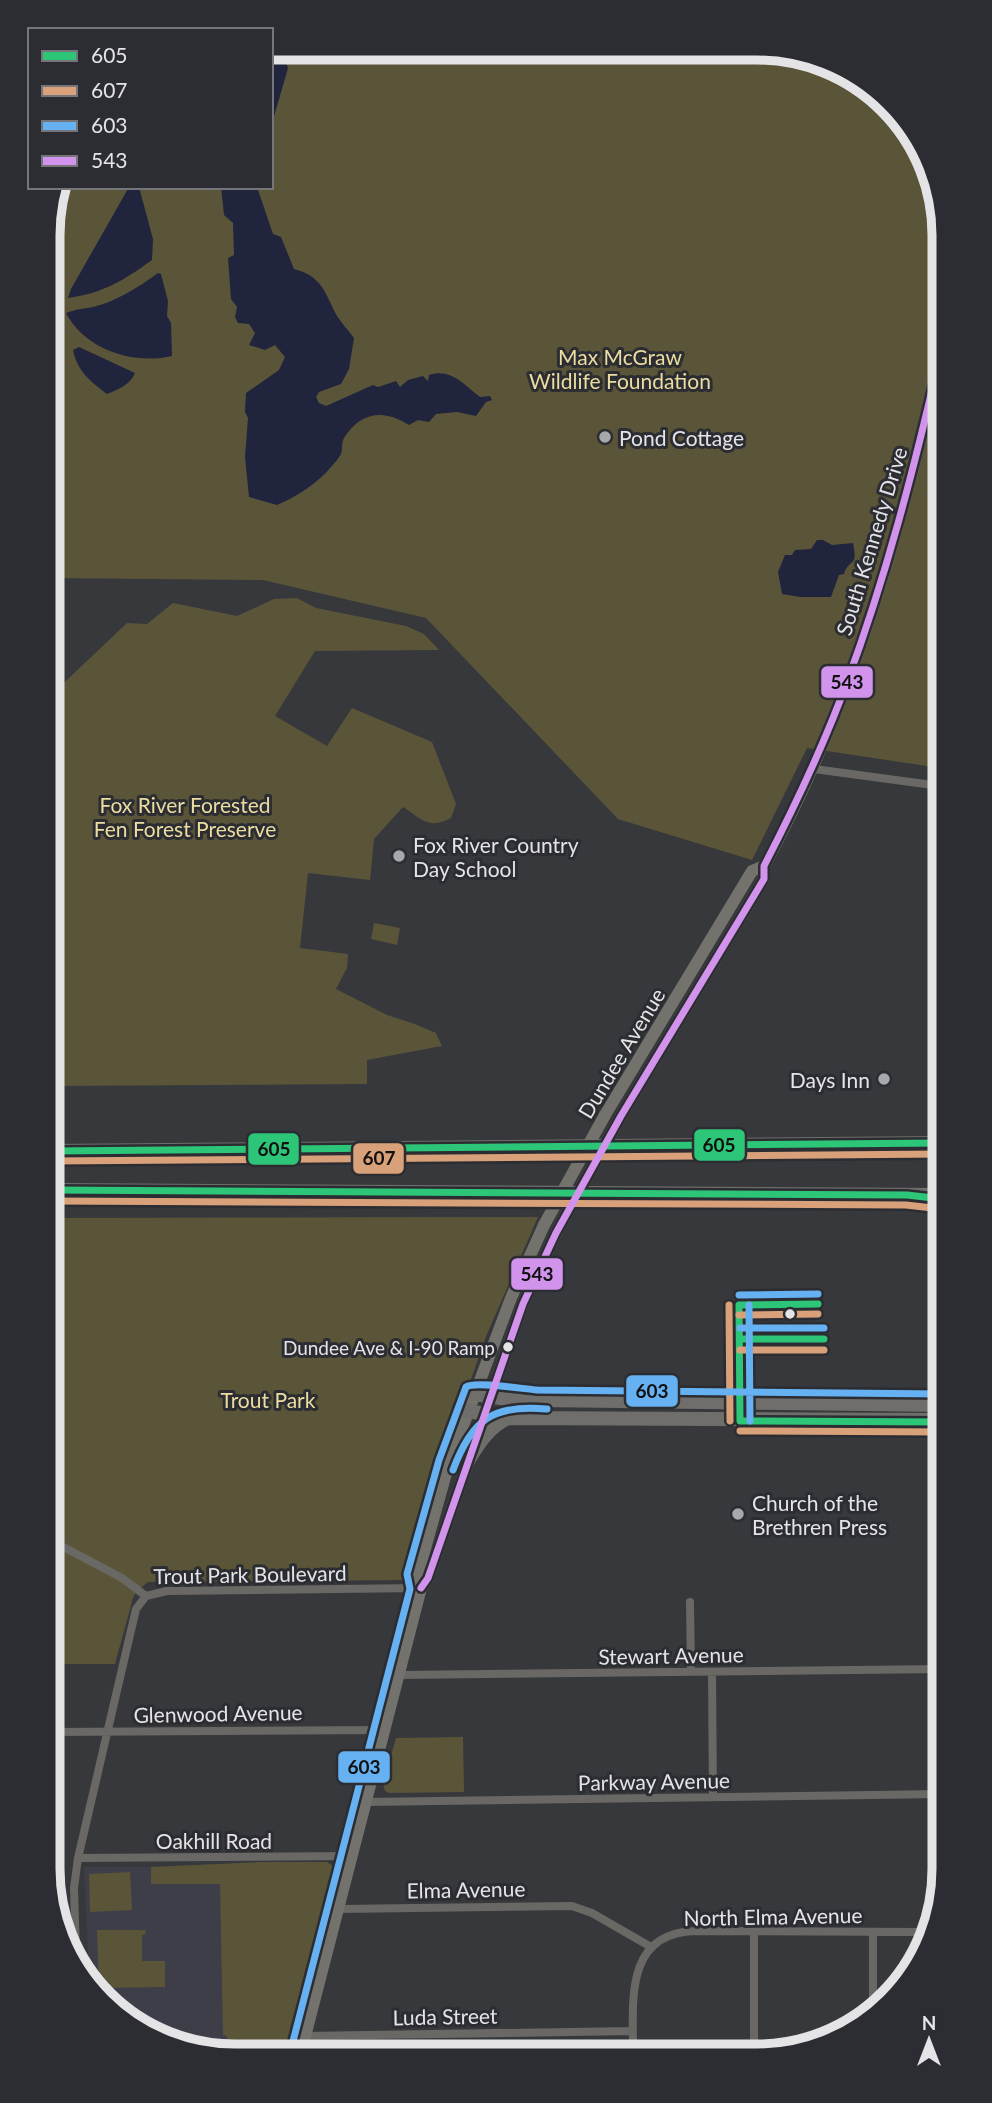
<svg xmlns="http://www.w3.org/2000/svg" width="992" height="2103" viewBox="0 0 992 2103" font-family="Lato,sans-serif">
<rect width="100%" height="100%" fill="#37383b"/>
<path fill="#3d3e48" d="M 331,1866 L 282,2052 L 198,2052 L 111,2009 L 89,1975 L 84,1867 Z"/>
<path fill="#5a5539" d="M 271,47 L 794,51 L 881,94 L 938,185 L 940,768 L 807,748 L 752,860 L 618,819 L 426,618 L 263,580 L 49,578 L 48,221 L 57,187 L 271,187 Z
M 297,598 L 316,608 L 406,626 L 424,634 L 439,650 L 315,651 L 275,716 L 327,746 L 352,708 L 432,742 L 456,804 L 451,818 C 428,830 422,819 403,807 L 374,839 L 370,880 L 308,873 L 300,948 L 348,954 L 347,968 L 336,989 L 387,1015 L 412,1023 L 436,1033 L 442,1046 L 367,1060 L 367,1084 L 51,1086 L 49,697 L 127,623 L 147,624 L 173,603 L 237,616 L 274,599 Z
M 374,923 L 400,928 L 397,945 L 371,939 Z
M 538,1217 L 487,1334 L 437,1475 L 412,1580 L 148,1582 L 137,1591 L 133,1598 L 115,1664 L 53,1664 L 51,1218 Z
M 463,1737 L 464,1792 L 389,1793 L 385,1791 L 383,1784 L 396,1738 Z
M 260,1862 L 327,1862 L 333,1866 L 336,1874 L 290,2052 L 228,2052 L 227,2036 L 223,2035 L 220,1884 L 151,1884 L 151,1867 Z
M 130,1872 L 132,1910 L 90,1912 L 89,1874 Z
M 97,1930 L 145,1930 L 146,1934 L 142,1935 L 142,1961 L 165,1961 L 165,1987 L 99,1988 Z"/>
<path fill="#21243d" d="M 271,47 L 281,48 L 288,68 L 271,127 Z
M 129,187 L 139,187 L 153,239 L 152,260 C 123,281 103,293 68,298 L 71,289 Z
M 221,187 L 257,187 L 273,234 L 281,237 L 294,269 C 322,276 325,293 337,316 C 342,324 349,331 354,338 L 349,369 L 341,384 L 319,392 L 316,397 L 319,403 L 326,406 L 373,385 L 378,387 L 396,381 L 400,387 L 408,380 L 423,376 L 428,381 L 429,375 C 451,368 464,385 480,397 L 490,396 L 492,400 L 486,402 L 476,416 L 457,412 L 436,414 L 429,422 L 418,420 L 409,425 C 384,409 361,411 344,438 C 341,443 343,449 341,454 C 339,458 334,464 331,467 C 318,483 296,497 277,505 L 249,497 L 245,457 L 248,418 L 245,412 L 246,393 L 279,370 L 285,357 L 275,345 L 265,350 L 249,345 L 255,333 L 249,324 L 238,323 L 235,317 L 237,307 L 231,299 L 228,258 L 234,255 L 233,223 L 224,215 Z
M 158,273 L 161,274 L 168,301 L 167,316 L 171,323 L 172,356 C 134,365 85,350 66,313 C 76,309 83,309 93,307 C 117,301 139,287 158,273 Z
M 79,347 L 135,373 C 130,385 119,389 107,394 C 91,382 77,371 73,350 Z
M 817,540 L 823,540 L 832,545 L 853,543 C 858,569 850,557 844,574 L 839,575 L 831,597 L 800,597 L 782,594 L 778,572 L 785,555 L 792,555 L 795,550 L 811,549 Z"/>
<g fill="none" stroke-linecap="round" stroke-linejoin="round">
<path stroke="#696865" stroke-width="8" d="M 814,769 L 940,786
M 52,1541 L 122,1578 L 146,1596 L 167,1591 L 421,1588
M 690,1602 L 691,1672
M 712,1672 L 713,1797
M 398,1675 L 944,1669
M 53,1732 L 384,1730
M 365,1802 L 944,1794
M 78,1858 L 351,1856
M 339,1909 L 572,1906 L 592,1913 L 651,1947
M 76,1954 L 74,1888 L 78,1858 L 136,1609 L 146,1596
M 873,2014 L 873,1932
M 305,2036 L 633,2031
M 633,2050 C 633,2000 625,1933 695,1931 L 925,1932
M 754,2050 L 754,1931"/>
<path stroke="#73726d" stroke-width="12" d="M 605,1115 L 752,871 L 764,866
M 621,1116 L 764,879 L 764,866 C 850,709 900,534 939,360
M 421,1588 L 417,1577 L 449,1463 L 511,1298 L 544,1225
M 301,2052 L 421,1588 L 428,1578 L 523,1304 L 556,1233"/>
<path stroke="#6f6e6a" stroke-width="14" d="M 51,1151 L 942,1143
M 51,1190 L 942,1195
M 474,1394 L 507,1399 L 537,1400 L 943,1405
M 468,1411 L 508,1418 L 943,1420
M 465,1466 C 477,1446 487,1428 508,1418"/>
<path stroke="#73726d" stroke-width="12" d="M 544,1225 L 605,1115
M 556,1233 L 621,1116"/>
<g stroke="#2c2d32" stroke-width="12">
<path id="bus-1" d="M 51,1151 L 942,1143
M 51,1190 L 907,1195 L 942,1199
M 739,1305 L 740,1421
M 739,1305 L 818,1304
M 740,1339 L 824,1339
M 740,1421 L 943,1422"/>
</g>
<g stroke="#2c2d32" stroke-width="12">
<path id="bus-2" d="M 51,1161 L 942,1154
M 51,1201 L 906,1205 L 941,1209
M 729,1305 L 730,1421
M 739,1315 L 818,1314
M 740,1350 L 824,1350
M 740,1431 L 943,1432"/>
</g>
<g stroke="#2c2d32" stroke-width="12">
<path id="bus-3" d="M 739,1295 L 818,1294
M 749,1305 L 750,1421
M 740,1328 L 824,1328
M 453,1470 C 472,1419 493,1404 547,1409
M 291,2049 L 410,1589 L 407,1574 L 439,1460 L 466,1387 C 475,1381 523,1389 537,1390 L 943,1394"/>
</g>
<g stroke="#2c2d32" stroke-width="12">
<path id="bus-4" d="M 421,1588 L 428,1578 L 523,1304 L 556,1233 L 621,1116 L 764,879 L 764,866 C 795,806 824,745 847,682 C 886,577 914,469 939,360"/>
</g>
<use href="#bus-1" stroke="#2dc577" stroke-width="7"/>
<use href="#bus-2" stroke="#d9a179" stroke-width="7"/>
<use href="#bus-3" stroke="#66b1f2" stroke-width="7"/>
<use href="#bus-4" stroke="#d193ec" stroke-width="7"/>
</g>
<g fill="#a7a8ab" stroke="#2c2d32" stroke-width="2.5">
<circle cx="605" cy="437" r="7"/>
<circle cx="399" cy="856" r="7"/>
<circle cx="884" cy="1079" r="7"/>
<circle cx="738" cy="1514" r="7"/>
</g>
<g fill="#e4e4e7" stroke="#2c2d32" stroke-width="2.5">
<circle cx="790" cy="1314" r="6"/>
<circle cx="508" cy="1347" r="6"/>
</g>
<g text-anchor="middle" dominant-baseline="central" stroke-width="6" stroke-linejoin="round" paint-order="stroke">
<g font-size="19" fill="#e4e4e7" stroke="#2c2d32" text-anchor="end">
<text x="495" y="1347">Dundee Ave &amp; I-90 Ramp</text>
</g>
<g font-size="21" fill="#ebdca0" stroke="#2c2d32">
<text x="620" y="356">Max McGraw<tspan x="620" dy="24">Wildlife Foundation</tspan></text>
<text x="185" y="804">Fox River Forested<tspan x="185" dy="24">Fen Forest Preserve</tspan></text>
<text x="268" y="1399">Trout Park</text>
</g>
<g font-size="21" fill="#e4e4e7" stroke="#2c2d32" text-anchor="start">
<text x="619" y="437">Pond Cottage</text>
<text x="413" y="844">Fox River Country<tspan x="413" dy="24">Day School</tspan></text>
<text x="870" y="1079" text-anchor="end">Days Inn</text>
<text x="752" y="1502">Church of the<tspan x="752" dy="24">Brethren Press</tspan></text>
</g>
<g font-size="21" fill="#e4e4e7" stroke="#2c2d32">
<text transform="translate(871 541) rotate(-73)">South Kennedy Drive</text>
<text transform="translate(621 1053) rotate(-59)">Dundee Avenue</text>
<text transform="translate(250 1574) rotate(-1)">Trout Park Boulevard</text>
<text transform="translate(671 1655) rotate(-1)">Stewart Avenue</text>
<text transform="translate(218 1713) rotate(-1)">Glenwood Avenue</text>
<text transform="translate(654 1781) rotate(-1)">Parkway Avenue</text>
<text x="214" y="1840">Oakhill Road</text>
<text transform="translate(466 1889) rotate(-1)">Elma Avenue</text>
<text transform="translate(773 1916) rotate(-1)">North Elma Avenue</text>
<text transform="translate(445 2016) rotate(-1)">Luda Street</text>
</g>
</g>
<path d="M0 0H992V2103H0ZM235 60H757A175 175 0 0 1 932 235V1869A175 175 0 0 1 757 2044H235A175 175 0 0 1 60 1869V235A175 175 0 0 1 235 60Z" fill="#2c2d32" fill-rule="evenodd"/>
<path fill="none" stroke="#e4e4e7" stroke-width="9" d="M235 60H757A175 175 0 0 1 932 235V1869A175 175 0 0 1 757 2044H235A175 175 0 0 1 60 1869V235A175 175 0 0 1 235 60Z"/>
<g stroke="#2c2d32" stroke-width="2.5">
<rect x="820" y="665" width="54" height="34" rx="7" fill="#d193ec"/>
<rect x="693" y="1128" width="53" height="34" rx="7" fill="#2dc577"/>
<rect x="247" y="1132" width="53" height="34" rx="7" fill="#2dc577"/>
<rect x="352" y="1142" width="53" height="33" rx="7" fill="#d9a179"/>
<rect x="510" y="1257" width="54" height="34" rx="7" fill="#d193ec"/>
<rect x="625" y="1374" width="54" height="34" rx="7" fill="#66b1f2"/>
<rect x="337" y="1750" width="54" height="34" rx="7" fill="#66b1f2"/>
</g>
<g font-size="19" text-anchor="middle" font-weight="bold" fill="#111">
<text x="847" y="689">543</text>
<text x="719" y="1152">605</text>
<text x="274" y="1156">605</text>
<text x="379" y="1165">607</text>
<text x="537" y="1281">543</text>
<text x="652" y="1398">603</text>
<text x="364" y="1774">603</text>
</g>
<rect x="28" y="28" width="245" height="161" fill="#2c2d32" stroke="#76767a" stroke-width="2"/>
<rect x="42" y="51" width="35" height="10" fill="#2dc577" stroke="#76767a" stroke-width="2"/>
<text x="91" y="63" font-size="21" fill="#e4e4e7">605</text>
<rect x="42" y="86" width="35" height="10" fill="#d9a179" stroke="#76767a" stroke-width="2"/>
<text x="91" y="98" font-size="21" fill="#e4e4e7">607</text>
<rect x="42" y="121" width="35" height="10" fill="#66b1f2" stroke="#76767a" stroke-width="2"/>
<text x="91" y="133" font-size="21" fill="#e4e4e7">603</text>
<rect x="42" y="156" width="35" height="10" fill="#d193ec" stroke="#76767a" stroke-width="2"/>
<text x="91" y="168" font-size="21" fill="#e4e4e7">543</text>
<g transform="translate(929 2040)" stroke="#2c2d32" stroke-width="5" paint-order="stroke">
<path d="M0-5L12 26L0 18L-12 26Z" fill="#e4e4e7"/>
<text y="-10" font-size="19" font-weight="bold" text-anchor="middle" fill="#e4e4e7">N</text>
</g>
</svg>
